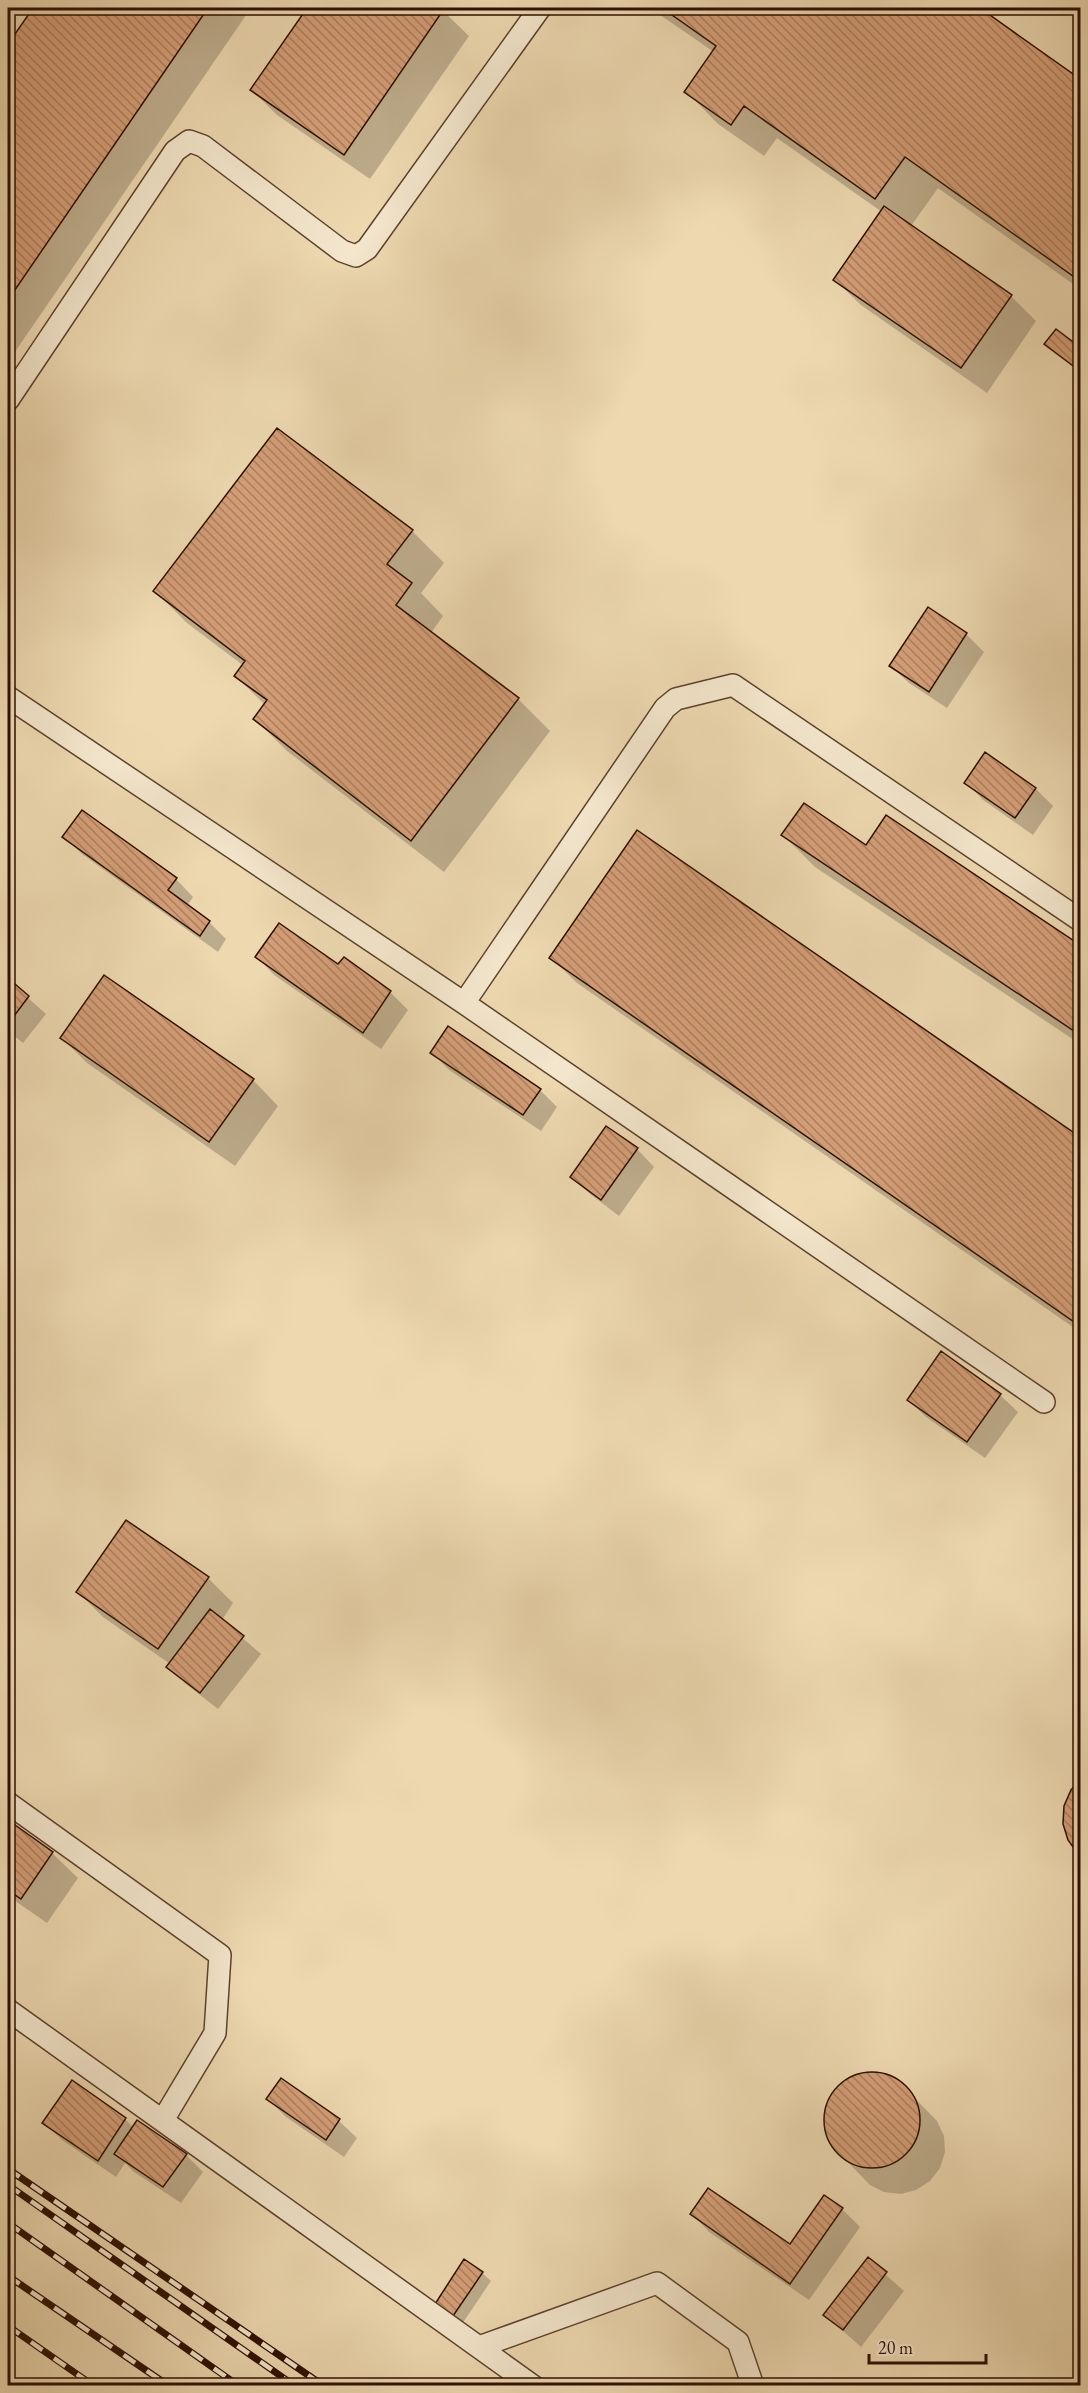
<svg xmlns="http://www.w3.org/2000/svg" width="1088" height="2393" viewBox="0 0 1088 2393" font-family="'EB Garamond',serif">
<defs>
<pattern id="building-back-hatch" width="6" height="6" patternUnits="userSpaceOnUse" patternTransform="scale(1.5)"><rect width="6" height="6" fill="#d49e77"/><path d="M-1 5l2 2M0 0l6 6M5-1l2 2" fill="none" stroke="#ac7f5f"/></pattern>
</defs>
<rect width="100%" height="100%" fill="#edd8b0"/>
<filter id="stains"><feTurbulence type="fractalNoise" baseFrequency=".00333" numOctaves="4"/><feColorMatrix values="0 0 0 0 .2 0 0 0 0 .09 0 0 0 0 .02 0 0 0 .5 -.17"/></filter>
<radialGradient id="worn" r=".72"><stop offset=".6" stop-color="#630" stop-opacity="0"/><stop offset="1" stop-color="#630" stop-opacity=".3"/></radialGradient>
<path fill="#0003" d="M 35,8 L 251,8 L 8,362 L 8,47 Z
M 309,8 L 440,8 L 469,36 L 370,179 L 277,115 L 252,90 Z
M 650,8 L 977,8 L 1080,80 L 1080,289 L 938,188 L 911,226 L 1011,296 L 1036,321 L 987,393 L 861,305 L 835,280 L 882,212 L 777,138 L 764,156 L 718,124 L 686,91 L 714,52 Z
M 1056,331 L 1080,349 L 1080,373 L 1046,344 Z
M 412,531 L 444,563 L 421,593 L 443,616 L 431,633 L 518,699 L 550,731 L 444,872 L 287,751 L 255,719 L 265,705 L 236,676 L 244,666 L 187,623 L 155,591 Z
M 966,634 L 984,652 L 947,708 L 909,683 L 891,666 Z
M 986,754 L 1036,789 L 1053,806 L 1033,835 L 983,800 L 966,782 Z
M 887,817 L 1080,947 L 1080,1044 L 815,867 L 783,835 L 867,847 Z
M 637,832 L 1080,1139 L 1080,1332 L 577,983 L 551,958 Z
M 64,837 L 176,879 L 193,897 L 187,906 L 209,922 L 226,939 L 218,952 L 82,854 Z
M 257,957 L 339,966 L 344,959 L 390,992 L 408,1010 L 381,1049 L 274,975 Z
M 8,980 L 46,1014 L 23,1043 L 8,1031 Z
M 62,1038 L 253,1080 L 278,1106 L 235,1166 L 87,1063 Z
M 432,1052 L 540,1090 L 557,1107 L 541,1131 L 449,1070 Z
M 637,1149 L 654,1167 L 619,1216 L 590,1194 L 572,1177 Z
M 1000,1395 L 1018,1412 L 985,1458 L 926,1417 L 908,1400 Z
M 208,1578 L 233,1603 L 222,1620 L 261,1654 L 218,1709 L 186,1684 L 168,1666 L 170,1664 L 103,1617 L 78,1592 Z
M 1080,1783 L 1080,1855 L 1072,1791 Z
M 8,1822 L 52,1853 L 78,1878 L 47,1923 L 8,1896 Z
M 870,2074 L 885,2075 L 900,2083 L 937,2121 L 944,2136 L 945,2152 L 940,2168 L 930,2181 L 916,2190 L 901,2194 L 884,2192 L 870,2185 L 832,2146 L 826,2131 L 825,2115 L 830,2099 L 840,2087 L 853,2078 Z
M 281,2080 L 339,2121 L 357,2138 L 344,2157 L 286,2117 L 268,2099 Z
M 72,2082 L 125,2119 L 134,2128 L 186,2155 L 203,2172 L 181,2203 L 134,2172 L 125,2163 L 116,2177 L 62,2140 L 44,2123 Z
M 842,2209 L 860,2227 L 809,2300 L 709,2232 L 692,2214 L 790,2246 Z
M 868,2259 L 904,2291 L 861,2347 L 825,2315 Z
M 482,2273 L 491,2281 L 462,2324 L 445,2312 Z"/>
<path fill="url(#building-back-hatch)" stroke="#2c0f00" stroke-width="1.5" d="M 33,8 L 208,8 L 8,300 L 8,44 Z
M 307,8 L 444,9 L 344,155 L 250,90 Z
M 662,8 L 980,8 L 1080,79 L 1080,281 L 905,157 L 875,199 L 744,106 L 731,125 L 684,92 L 716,46 Z
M 884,206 L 1012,295 L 961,368 L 833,280 Z
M 1056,329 L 1080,347 L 1080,371 L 1044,344 Z
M 277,428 L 413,530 L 387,564 L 412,583 L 396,605 L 519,698 L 411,841 L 253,719 L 267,700 L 234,676 L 245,661 L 153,591 Z
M 928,607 L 967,633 L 929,692 L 889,666 Z
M 985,752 L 1036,788 L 1015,818 L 964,783 Z
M 804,803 L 866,845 L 886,815 L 1080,945 L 1080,1035 L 781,835 Z
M 82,810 L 177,878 L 168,890 L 210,921 L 200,936 L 62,837 Z
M 637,830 L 1080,1137 L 1080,1326 L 549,958 Z
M 279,923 L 338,964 L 344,957 L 391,991 L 363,1033 L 255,957 Z
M 104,975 L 254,1079 L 209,1142 L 60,1038 Z
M 8,978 L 29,996 L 8,1024 Z
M 448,1026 L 541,1089 L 523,1115 L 430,1053 Z
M 606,1126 L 638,1148 L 601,1200 L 570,1177 Z
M 941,1351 L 1001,1394 L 967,1442 L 907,1400 Z
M 126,1520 L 209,1577 L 158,1649 L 76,1592 Z
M 210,1609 L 244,1636 L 200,1693 L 166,1667 Z
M 1080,1780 L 1080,1857 L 1068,1840 L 1063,1824 L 1064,1806 L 1071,1790 Z
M 8,1820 L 53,1852 L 21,1899 L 8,1890 Z
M824 2120a48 48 0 1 1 96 0a48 48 0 1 1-96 0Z
M 281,2078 L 340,2119 L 326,2140 L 266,2099 Z
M 72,2080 L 126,2118 L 98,2161 L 42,2123 Z
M 137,2120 L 187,2154 L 163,2187 L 114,2154 Z
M 708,2188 L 790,2244 L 824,2195 L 843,2208 L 790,2284 L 690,2214 Z
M 868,2257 L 887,2272 L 843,2330 L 823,2315 Z
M 464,2259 L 483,2272 L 453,2316 L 435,2304 Z"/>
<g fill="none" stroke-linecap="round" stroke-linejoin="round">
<g stroke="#5c412c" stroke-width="24">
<path id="service" d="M 8,400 L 175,151 L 189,141 L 203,146 L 342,251 L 356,256 L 367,249 L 540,8
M 8,697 L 464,1003 L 1044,1402
M 464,1003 L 665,708 L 676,699 L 733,685 L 1080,920
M 8,1803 L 220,1955 L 215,2033 L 163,2120
M 8,2010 L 533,2386
M 479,2347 L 657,2283 L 738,2342 L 753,2386"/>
</g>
<use href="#service" stroke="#f3e6cc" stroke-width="21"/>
<g stroke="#2c0f00" stroke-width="7">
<path id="rail" d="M 8,2169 L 324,2386
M 8,2185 L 295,2386
M 8,2223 L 239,2386
M 8,2276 L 169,2386
M 8,2326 L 94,2386"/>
</g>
<use href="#rail" stroke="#f3e6cc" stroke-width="4.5" stroke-dasharray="14" stroke-linecap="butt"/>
</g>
<rect width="1088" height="2393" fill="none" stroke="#edd8b0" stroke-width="30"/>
<rect x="9" y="9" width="1070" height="2375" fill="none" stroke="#2c0f00" stroke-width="3"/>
<rect x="15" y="15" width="1058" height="2363" fill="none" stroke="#2c0f00" stroke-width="1.5"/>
<path d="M869 2354v9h117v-9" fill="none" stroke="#2c0f00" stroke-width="3"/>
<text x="878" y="2354" font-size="18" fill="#2c0f00" stroke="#f3e6cc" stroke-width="4.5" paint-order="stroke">20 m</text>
<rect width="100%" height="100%" filter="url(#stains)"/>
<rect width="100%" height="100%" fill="url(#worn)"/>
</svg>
